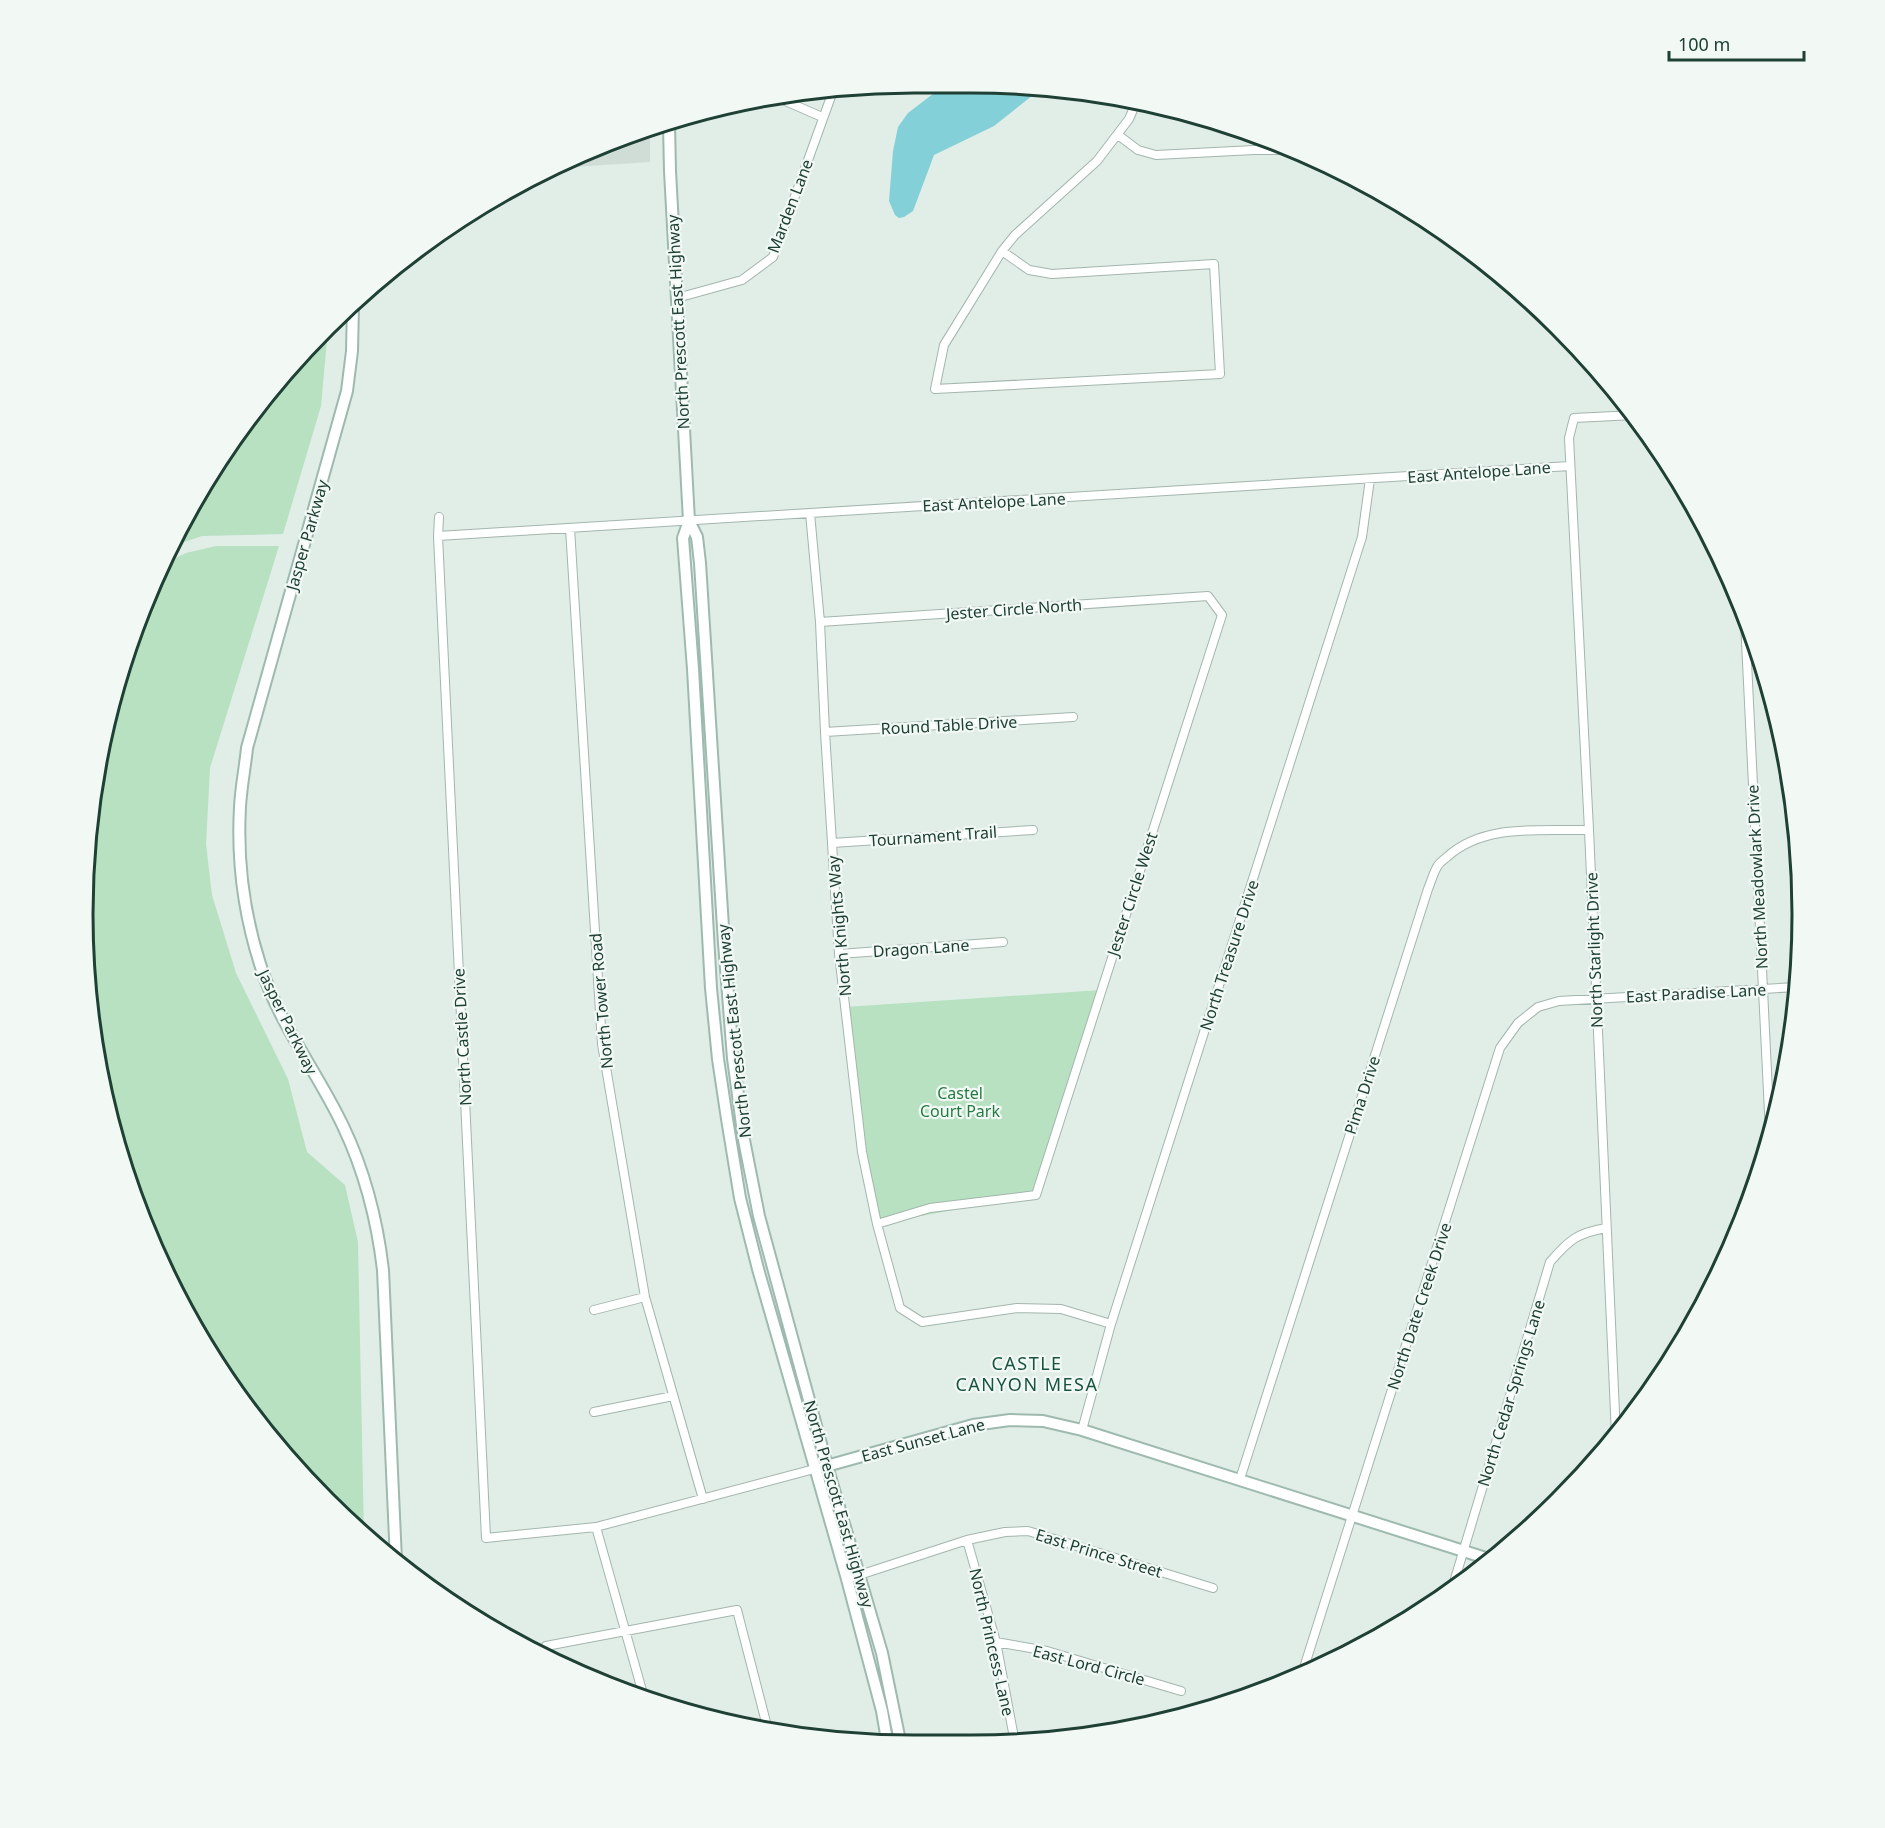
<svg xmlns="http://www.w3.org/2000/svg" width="1885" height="1828" viewBox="0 0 1885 1828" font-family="'Noto Sans',sans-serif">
<rect width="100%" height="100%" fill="#e1ede7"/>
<path fill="#cfddd6" d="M 650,129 L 650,162 L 557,168 L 595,146 Z"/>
<path fill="#b7e1c0" d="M 328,329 L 321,406 L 283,534 L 202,536 L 172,546 L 194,498 L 289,366 Z
M 216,546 L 279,546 L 210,768 L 206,844 L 212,895 L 236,973 L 288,1079 L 307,1152 L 345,1185 L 358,1242 L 364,1537 L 255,1420 L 168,1282 L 111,1130 L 84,969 L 90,805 L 127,646 L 165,563 L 186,553 Z
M 1101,990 L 1036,1195 L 877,1224 L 845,1007 Z"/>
<path fill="#83d0d8" d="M 943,84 L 1042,88 L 994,126 L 934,155 L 913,211 L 904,217 L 899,218 L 895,215 L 889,201 L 893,151 L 898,127 L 908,113 L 942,87 Z"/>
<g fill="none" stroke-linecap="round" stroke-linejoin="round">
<g stroke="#a3b6ae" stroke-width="10">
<path id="street" d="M 774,96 L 822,117
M 1118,135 L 1138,150 L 1156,155 L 1254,150 L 1289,150
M 1002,251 L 1029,270 L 1052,274 L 1214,264 L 1220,374 L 935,389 L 944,345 L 1002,251 L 1015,235 L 1097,161 L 1129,119 L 1136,103
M 677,298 L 742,280 L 773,257 L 833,91
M 810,513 L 820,622 L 825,732 L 839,954 L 862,1152 L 877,1224 L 900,1308 L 922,1322 L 1017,1308 L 1061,1309 L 1111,1324
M 439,517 L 438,536 L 1570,466
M 570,528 L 602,1044 L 645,1297 L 703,1499
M 438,536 L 486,1538 L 596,1527 L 818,1468
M 1745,621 L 1770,1133
M 820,622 L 1208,596 L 1222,615 L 1036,1195 L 930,1208 L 877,1224
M 825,732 L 1073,717
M 832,843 L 1033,830
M 839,954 L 1003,942
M 594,1310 L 645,1297
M 594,1412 L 673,1396
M 1082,1430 L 1111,1324 L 1362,537 L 1370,479
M 1616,1435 L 1589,830 L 1569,438 L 1574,418 L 1635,415
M 1240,1479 L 1428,889 C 1431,882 1433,874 1437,867 C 1439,863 1443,860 1447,857 C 1484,823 1542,831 1589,830
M 596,1527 L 645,1701
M 967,1540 L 996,1642 L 1015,1743
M 847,1579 L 967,1540 L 1005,1532 L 1028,1531 L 1213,1588
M 1452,1589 L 1550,1262 C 1569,1240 1577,1233 1606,1228
M 996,1642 L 1047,1651 L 1181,1691
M 547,1656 L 546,1646 L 737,1610 L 768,1730
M 1302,1674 L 1500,1048 L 1518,1023 L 1538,1007 L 1559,1001 L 1797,987"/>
</g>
<g stroke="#9ebaaf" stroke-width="14">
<path id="secondary" d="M 669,124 L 670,171 L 689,521 L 683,538 L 693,669 L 711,988 L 718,1059 L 727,1119 L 740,1198 L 758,1269 L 847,1579 L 882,1711 L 887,1740
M 353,306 L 352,351 L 347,391 L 247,748 C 245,768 241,787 240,807 C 237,860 244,914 260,964 C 278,1023 317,1071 343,1126 C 365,1172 377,1219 383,1270 L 396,1561
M 689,521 L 697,537 L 700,563 L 724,943 L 733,1058 L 744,1140 L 759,1216 L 827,1466 L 882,1653 L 900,1741
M 823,1467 L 973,1425 L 1010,1420 L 1043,1421 L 1082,1430 L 1492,1560"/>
</g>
<use href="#street" stroke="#fff" stroke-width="8"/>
<use href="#secondary" stroke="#fff" stroke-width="10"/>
</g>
<g text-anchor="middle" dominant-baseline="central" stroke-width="4.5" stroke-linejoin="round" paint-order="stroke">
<g font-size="16" fill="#1f4035" stroke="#f2f9f5">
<text transform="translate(790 206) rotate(-69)">Marden Lane</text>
<text transform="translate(678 322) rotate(-93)">North Prescott East Highway</text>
<text transform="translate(1479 472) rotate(-4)">East Antelope Lane</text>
<text transform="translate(994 502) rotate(-3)">East Antelope Lane</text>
<text transform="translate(307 535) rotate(-74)">Jasper Parkway</text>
<text transform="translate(1014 609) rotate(-4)">Jester Circle North</text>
<text transform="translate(949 725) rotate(-3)">Round Table Drive</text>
<text transform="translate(933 836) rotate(-4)">Tournament Trail</text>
<text transform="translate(1757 877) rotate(-93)">North Meadowlark Drive</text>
<text transform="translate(1132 894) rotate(-72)">Jester Circle West</text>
<text transform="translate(839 926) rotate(-95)">North Knights Way</text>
<text transform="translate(921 948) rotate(-4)">Dragon Lane</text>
<text transform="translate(1594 950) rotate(-92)">North Starlight Drive</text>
<text transform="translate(1229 955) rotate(-72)">North Treasure Drive</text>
<text transform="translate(1696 993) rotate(-3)">East Paradise Lane</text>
<text transform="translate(601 1001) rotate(-95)">North Tower Road</text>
<text transform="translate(288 1022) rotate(64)">Jasper Parkway</text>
<text transform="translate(734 1031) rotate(-96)">North Prescott East Highway</text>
<text transform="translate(462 1037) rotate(-93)">North Castle Drive</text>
<text transform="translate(1362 1095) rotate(-72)">Pima Drive</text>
<text transform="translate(1419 1306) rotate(-72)">North Date Creek Drive</text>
<text transform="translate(1511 1393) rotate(-73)">North Cedar Springs Lane</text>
<text transform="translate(923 1440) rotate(-15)">East Sunset Lane</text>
<text transform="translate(839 1504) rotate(74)">North Prescott East Highway</text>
<text transform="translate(1099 1553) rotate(17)">East Prince Street</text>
<text transform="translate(992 1642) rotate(77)">North Princess Lane</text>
<text transform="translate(1089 1665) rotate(15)">East Lord Circle</text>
</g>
<g font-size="16" fill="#257b41" stroke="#f2f9f5">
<text x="960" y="1093">Castel<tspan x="960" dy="18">Court Park</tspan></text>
</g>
<g font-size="18" letter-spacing="1.5" fill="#195442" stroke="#f2f9f5">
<text x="1027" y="1363">CASTLE<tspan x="1027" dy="21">CANYON MESA</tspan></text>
</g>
</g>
<path d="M0 0H1885V1828H0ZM914 93H971A821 821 0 0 1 1792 914V914A821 821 0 0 1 971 1735H914A821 821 0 0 1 93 914V914A821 821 0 0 1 914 93Z" fill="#f2f9f5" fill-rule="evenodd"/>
<path fill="none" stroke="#1f4035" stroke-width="3" d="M914 93H971A821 821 0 0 1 1792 914V914A821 821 0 0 1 971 1735H914A821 821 0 0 1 93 914V914A821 821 0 0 1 914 93Z"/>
<path d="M1669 51v9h135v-9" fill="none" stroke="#1f4035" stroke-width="3"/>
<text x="1678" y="51" font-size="18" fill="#1f4035" stroke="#f2f9f5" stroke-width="4.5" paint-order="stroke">100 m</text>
</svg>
